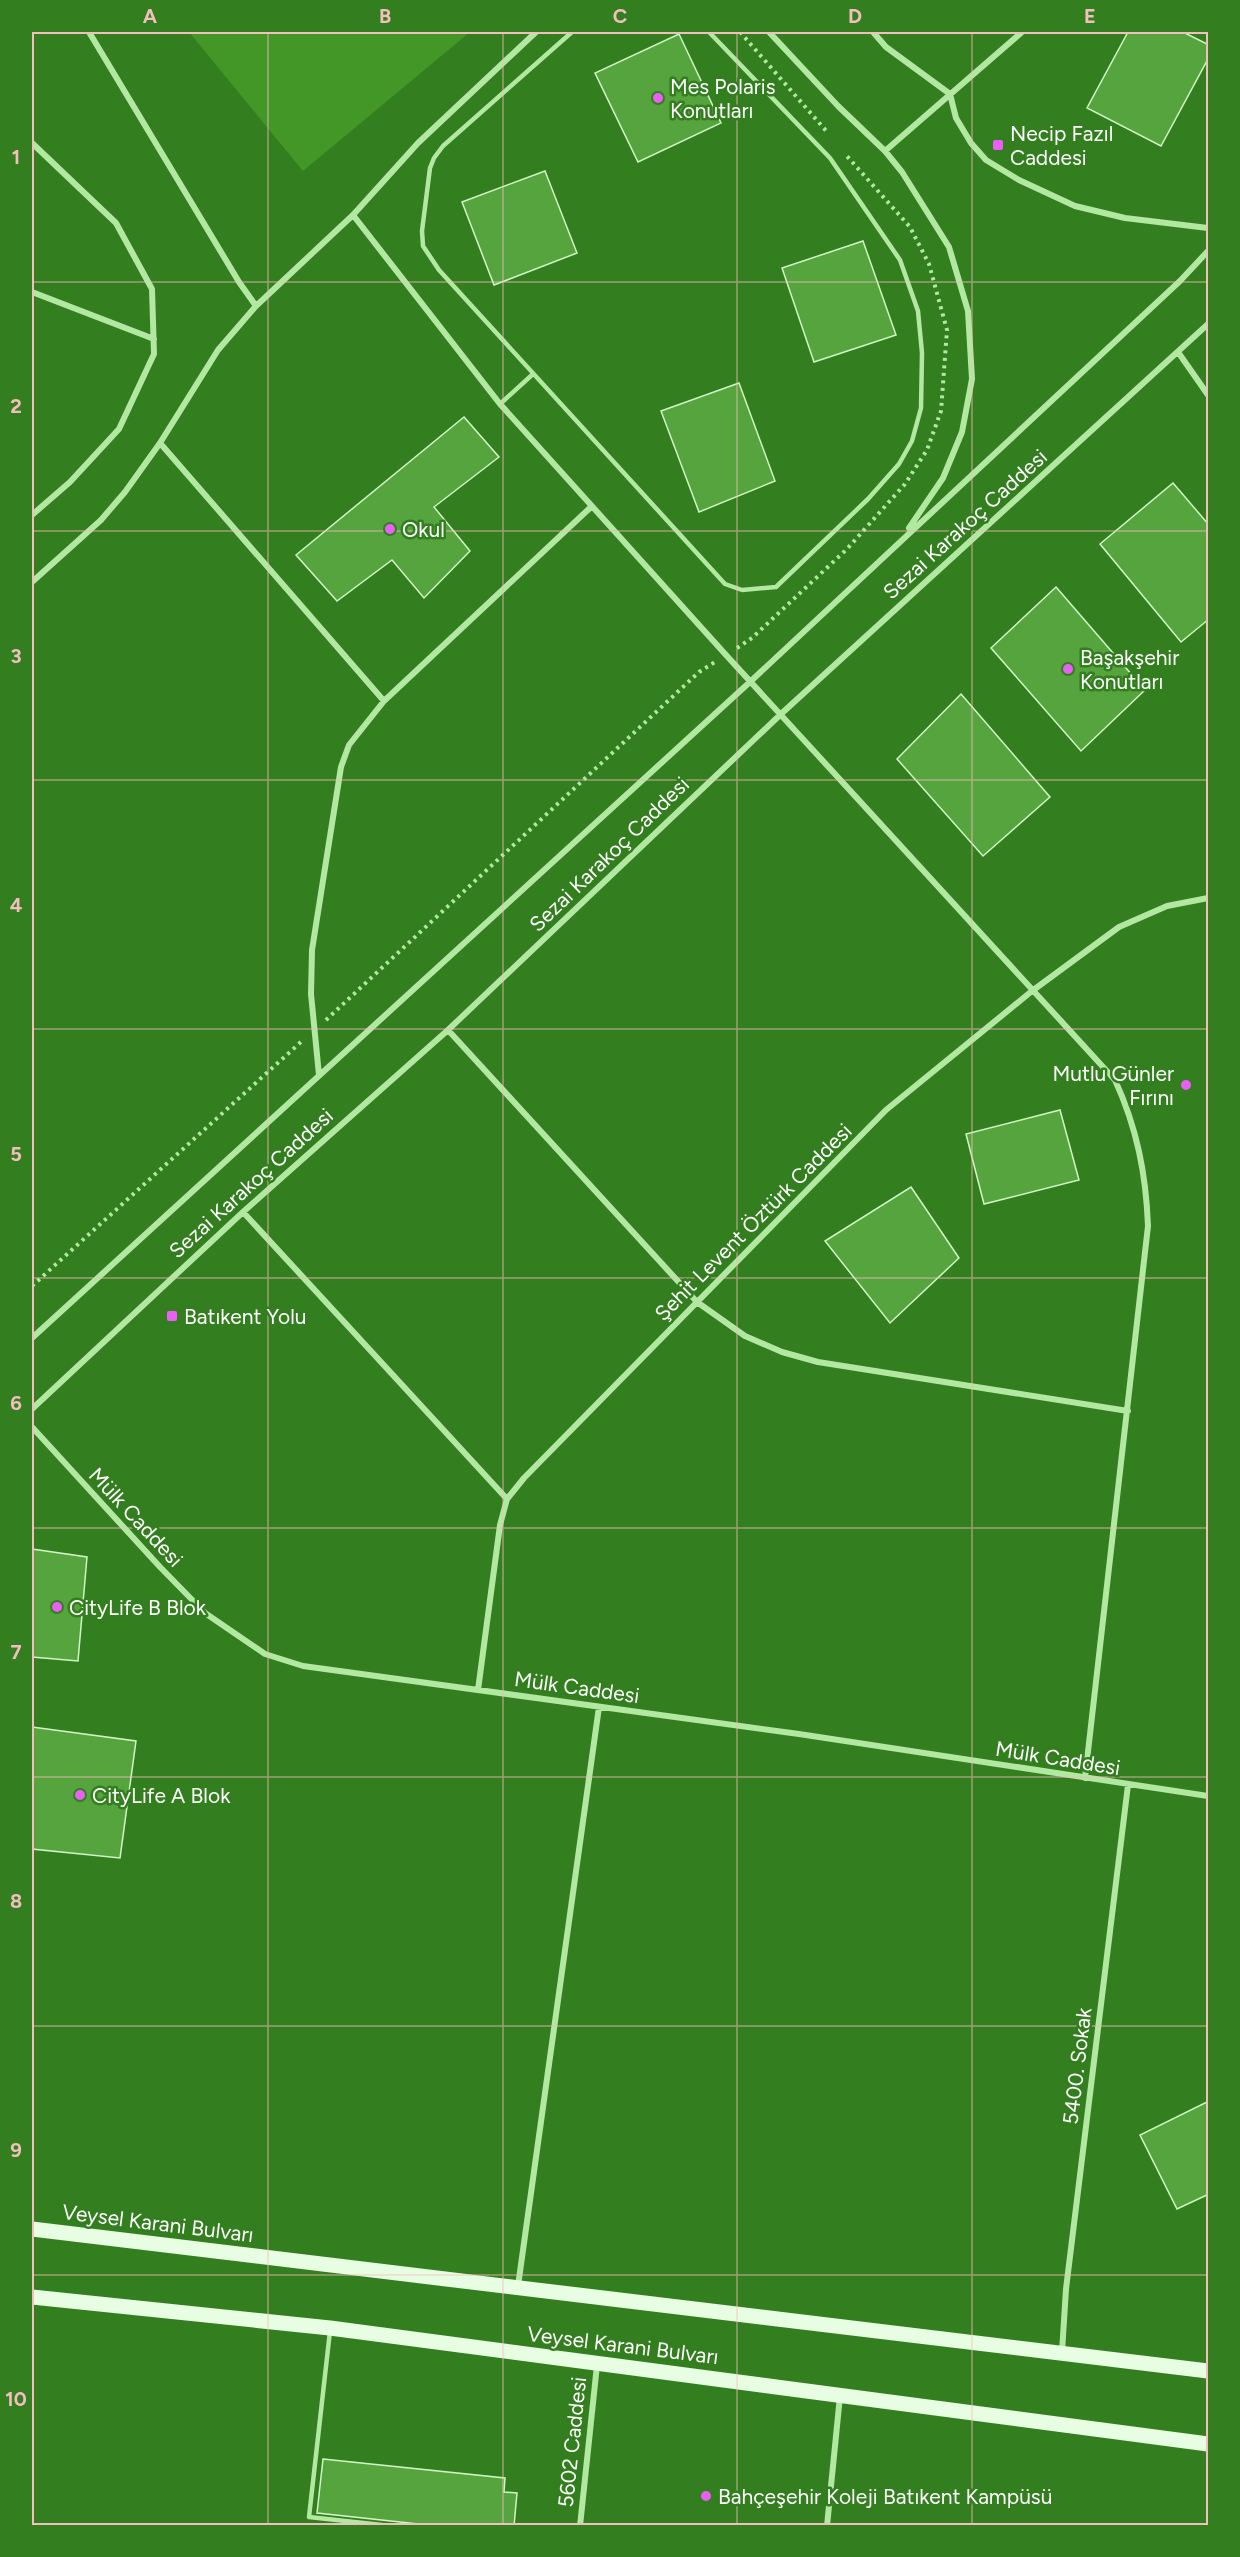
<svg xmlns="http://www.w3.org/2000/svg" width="1240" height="2557" viewBox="0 0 1240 2557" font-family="Figtree,sans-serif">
<rect width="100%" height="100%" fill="#337e1e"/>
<path fill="#429727" d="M 189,32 L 470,32 L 303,171 Z"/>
<path fill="#56a43e" stroke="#d1f6c5" stroke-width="1.5" d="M 1128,32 L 1183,32 L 1209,45 L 1209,57 L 1161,146 L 1087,108 Z
M 679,34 L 721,123 L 638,162 L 595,73 Z
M 545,171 L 577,253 L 494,285 L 462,202 Z
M 863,241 L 896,335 L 814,362 L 782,268 Z
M 739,383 L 775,481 L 699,512 L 661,411 Z
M 464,417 L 499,457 L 434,507 L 470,551 L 424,598 L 392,560 L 337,601 L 296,555 Z
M 1173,483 L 1209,525 L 1209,619 L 1181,642 L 1100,544 Z
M 1056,587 L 1145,690 L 1081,751 L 991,648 Z
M 961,694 L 1050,797 L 983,856 L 897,759 Z
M 1060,1110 L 1079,1180 L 984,1204 L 966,1134 Z
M 911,1187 L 959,1258 L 890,1323 L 825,1241 Z
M 32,1549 L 87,1557 L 78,1661 L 32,1657 Z
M 32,1727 L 136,1741 L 120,1858 L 32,1849 Z
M 1209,2101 L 1209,2194 L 1177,2209 L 1140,2135 Z
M 323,2459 L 505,2478 L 504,2492 L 517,2493 L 514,2526 L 437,2526 L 317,2513 Z"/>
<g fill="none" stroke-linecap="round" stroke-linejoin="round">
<path stroke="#b2e8a1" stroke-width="4" stroke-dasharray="3 4.5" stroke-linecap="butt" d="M 740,32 L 828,133
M 737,648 L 752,638 L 847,549 L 905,484 L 927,450 L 941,411 L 947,330 L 929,264 L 910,227 L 846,155
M 326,1020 L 699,672 L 715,662
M 32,1286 L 302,1041"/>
<path stroke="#b2e8a1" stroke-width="4.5" d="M 572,32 L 443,146 L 434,158 L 430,168 L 422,231 L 423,246 L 439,270 L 725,584 L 742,590 L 776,587 L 868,499 L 899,464 L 912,441 L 921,408 L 922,353 L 918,311 L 900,260 L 830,158 L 709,32
M 500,404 L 533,374
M 330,2331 L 309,2517 L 391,2526"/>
<path stroke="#b2e8a1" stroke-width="6" d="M 89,32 L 239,282 L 256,306
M 769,32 L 838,106 L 885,151 L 902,172 L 949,247 L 968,311 L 972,379 L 962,432 L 943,478 L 909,528
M 873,32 L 886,47 L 950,94 L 956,118 L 971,143 L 986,160 L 1019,180 L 1075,206 L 1125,218 L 1208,228
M 32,143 L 116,223 L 152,289 L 154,354 L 119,429 L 70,482 L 32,515
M 885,151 L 1022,32
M 353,215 L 500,404 L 726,655 L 1115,1080 C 1137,1128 1146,1174 1148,1226 L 1085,1778
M 32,292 L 154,339
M 1178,352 L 1208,395
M 160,443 L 384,701
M 32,582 L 101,520 L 125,492 L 160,443 L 218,350 L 256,306 L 353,215 L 418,143 L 536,32
M 448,1030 L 697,1302 L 745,1336 L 782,1352 L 818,1362 L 1128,1411
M 319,1075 L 311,994 L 312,950 L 341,767 L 349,745 L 384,701 L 592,506
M 243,1212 L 507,1499
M 32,1338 L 751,681 L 1180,281 L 1208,251
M 32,1409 L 243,1212 L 448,1030 L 781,714 L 1208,324
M 32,1427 L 160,1567 L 205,1613 L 265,1654 L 303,1666 L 799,1734 L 1208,1796
M 478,1690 L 500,1525 L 507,1499 L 524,1478 L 886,1110 L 1032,991 L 1119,927 L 1167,906 L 1208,898
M 518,2286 L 599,1707
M 1062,2352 L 1066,2289 L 1128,1785
M 580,2526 L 597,2365
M 827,2526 L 840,2396"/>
<path stroke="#e8fee3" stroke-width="15" d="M 32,2229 L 1208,2371
M 32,2297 L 330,2328 L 1208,2444"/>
</g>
<path fill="none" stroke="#f3bebe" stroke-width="1.5" stroke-opacity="0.55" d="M 268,32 L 268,2526M 503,32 L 503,2526M 737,32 L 737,2526M 972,32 L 972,2526M 32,282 L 1208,282M 32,531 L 1208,531M 32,780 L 1208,780M 32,1029 L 1208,1029M 32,1278 L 1208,1278M 32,1528 L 1208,1528M 32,1777 L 1208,1777M 32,2026 L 1208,2026M 32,2275 L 1208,2275"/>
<g fill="#ec5ff7" stroke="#337e1e" stroke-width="2">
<circle cx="658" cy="98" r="6"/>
<rect x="992" y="139" width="12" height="12" rx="3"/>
<circle cx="390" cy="529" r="6"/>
<circle cx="1068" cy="669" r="6"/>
<circle cx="1186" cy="1085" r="6"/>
<rect x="166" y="1310" width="12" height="12" rx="3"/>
<circle cx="57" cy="1607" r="6"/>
<circle cx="80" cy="1795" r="6"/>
<circle cx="706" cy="2496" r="6"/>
</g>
<g text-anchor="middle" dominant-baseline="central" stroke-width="5" stroke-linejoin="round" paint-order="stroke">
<g font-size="21" fill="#fff" stroke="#337e1e" text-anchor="start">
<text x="670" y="86">Mes Polaris<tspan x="670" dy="24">Konutları</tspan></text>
<text x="1010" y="133">Necip Fazıl<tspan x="1010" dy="24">Caddesi</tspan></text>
<text x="402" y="529">Okul</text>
<text x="1080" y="657">Başakşehir<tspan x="1080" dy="24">Konutları</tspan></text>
<text x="1174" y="1073" text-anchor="end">Mutlu Günler<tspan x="1174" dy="24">Fırını</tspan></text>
<text x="184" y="1316">Batıkent Yolu</text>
<text x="69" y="1607">CityLife B Blok</text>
<text x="92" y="1795">CityLife A Blok</text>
<text x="718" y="2496">Bahçeşehir Koleji Batıkent Kampüsü</text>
</g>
<g font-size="21" fill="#fff" stroke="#337e1e">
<text transform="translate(965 524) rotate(-42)">Sezai Karakoç Caddesi</text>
<text transform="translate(609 854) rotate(-44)">Sezai Karakoç Caddesi</text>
<text transform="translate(251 1183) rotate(-42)">Sezai Karakoç Caddesi</text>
<text transform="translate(753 1222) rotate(-45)">Şehit Levent Öztürk Caddesi</text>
<text transform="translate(136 1517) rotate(47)">Mülk Caddesi</text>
<text transform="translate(577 1687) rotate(8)">Mülk Caddesi</text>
<text transform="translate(1058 1758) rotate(9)">Mülk Caddesi</text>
<text transform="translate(1077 2066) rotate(-83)">5400. Sokak</text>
<text transform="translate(158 2223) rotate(7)">Veysel Karani Bulvarı</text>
<text transform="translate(623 2345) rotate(7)">Veysel Karani Bulvarı</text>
<text transform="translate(572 2442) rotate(-84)">5602 Caddesi</text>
</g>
</g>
<rect width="1240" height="2557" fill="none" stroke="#337e1e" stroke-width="66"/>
<rect x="33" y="33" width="1174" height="2491" fill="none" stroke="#f3bebe" stroke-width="2"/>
<g font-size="20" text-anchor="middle" font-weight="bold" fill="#f3bebe">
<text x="150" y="23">A</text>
<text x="385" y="23">B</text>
<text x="620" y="23">C</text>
<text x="855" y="23">D</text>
<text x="1090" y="23">E</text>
<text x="16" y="164">1</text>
<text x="16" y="413">2</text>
<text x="16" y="663">3</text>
<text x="16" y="912">4</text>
<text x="16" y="1161">5</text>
<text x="16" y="1410">6</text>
<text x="16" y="1659">7</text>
<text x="16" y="1908">8</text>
<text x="16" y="2157">9</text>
<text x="16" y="2406">10</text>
</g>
</svg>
